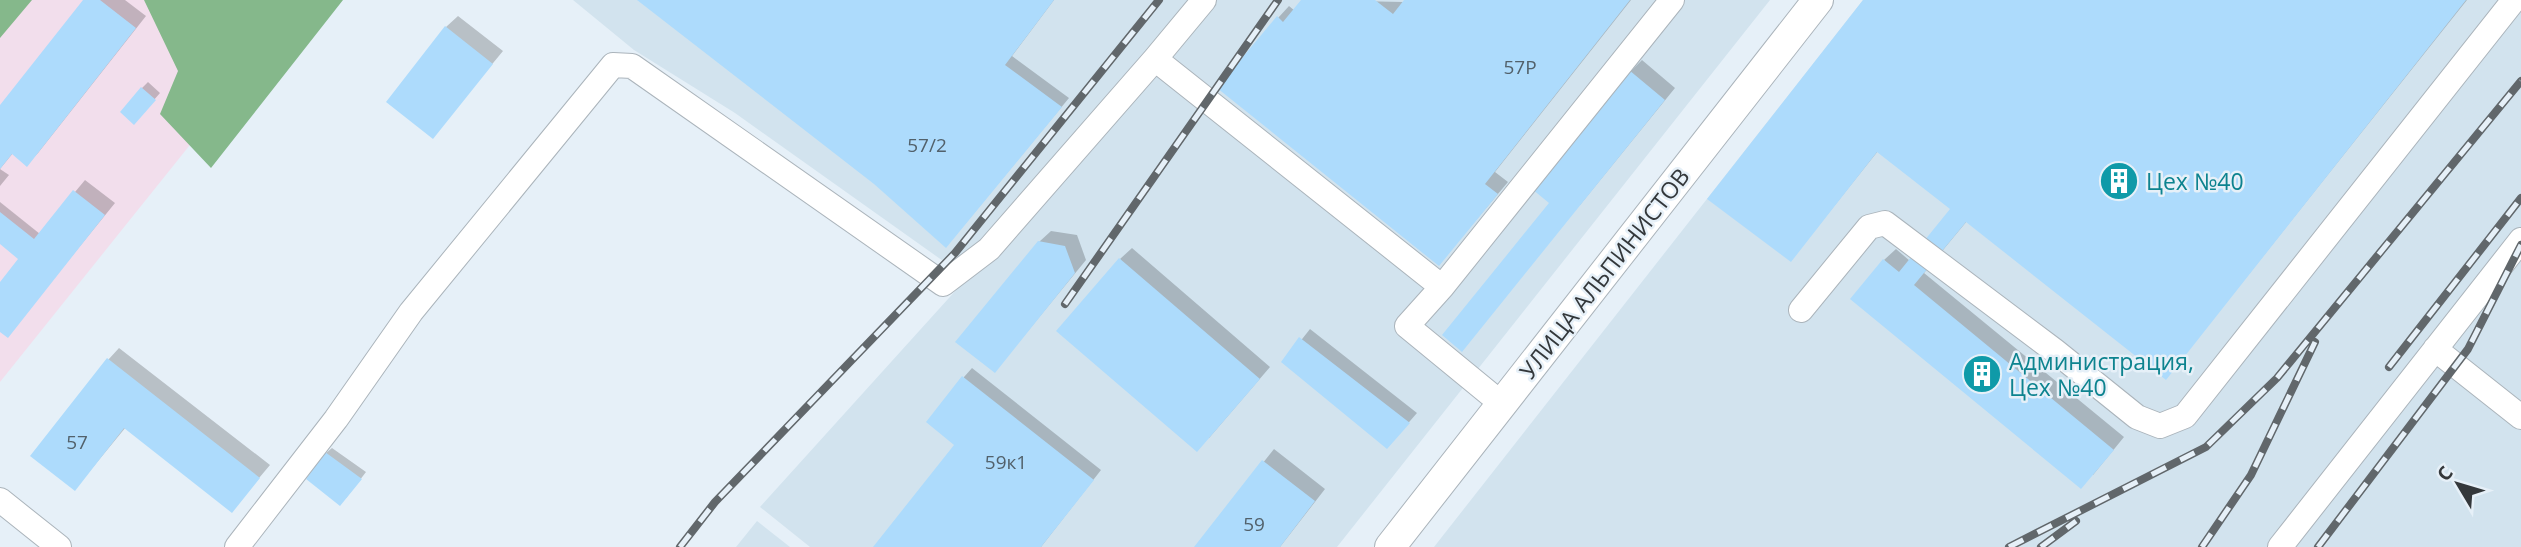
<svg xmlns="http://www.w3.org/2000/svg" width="2521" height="547" viewBox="0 0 2521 547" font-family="'Open Sans',sans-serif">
<rect width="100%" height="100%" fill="#e6f0f8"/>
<path fill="#d2e3ee" d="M 573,0 L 1770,0 L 1337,547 L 810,547 L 760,507 L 967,278 L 735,113 L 634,50 Z
M 1863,0 L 2521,0 L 2521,547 L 1434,547 Z
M 757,521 L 790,547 L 736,547 Z"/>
<path fill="#f2deec" d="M 0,0 L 306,0 L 0,382 Z"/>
<path fill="#85b88b" d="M 0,0 L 32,0 L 0,38 Z
M 144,0 L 343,0 L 211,168 L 160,114 L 178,71 Z"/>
<path fill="#0003" d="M 85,0 L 125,0 L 146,16 L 38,153 L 27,164 L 13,153 L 0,169 L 9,175 L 0,186 L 0,108 Z
M 640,0 L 1054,0 L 1012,56 L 1069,98 L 954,237 L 875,182 Z
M 1304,0 L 1404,2 L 1631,0 L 1495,172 L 1508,182 L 1439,264 L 1278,18 L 1289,6 L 1295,11 Z
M 1866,0 L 2467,0 L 2166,378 L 1967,221 L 1924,273 L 2124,437 L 2093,475 L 1884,260 L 1896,249 L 1910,261 L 1953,209 L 1878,151 L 1791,260 Z
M 458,16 L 503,51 L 432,137 L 446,27 Z
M 1642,60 L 1675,88 L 1580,205 L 1551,202 L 1630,72 Z
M 148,82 L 160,93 L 140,116 L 142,88 Z
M 85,180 L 115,203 L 7,336 L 0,330 L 0,285 L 21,258 L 0,242 L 0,202 L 40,234 Z
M 1051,231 L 1077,235 L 1086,260 L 995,371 L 1039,242 Z
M 1132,248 L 1270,367 L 1209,438 L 1120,259 Z
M 1310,329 L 1417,413 L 1396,437 L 1284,362 Z
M 119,348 L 270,465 L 232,510 L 126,427 L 75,489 L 108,360 Z
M 972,368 L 1101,470 L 1041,547 L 875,547 L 956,444 L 964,377 Z
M 332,448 L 366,472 L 346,498 L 326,453 Z
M 1274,449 L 1325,489 L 1280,547 L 1196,547 Z"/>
<path fill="#addbfc" d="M 83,0 L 100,0 L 136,28 L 27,167 L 12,154 L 0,169 L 0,105 Z
M 637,0 L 1054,0 L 1005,65 L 1062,107 L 946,248 L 874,184 Z
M 1301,0 L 1375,0 L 1393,14 L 1404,0 L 1630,0 L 1485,184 L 1498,194 L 1439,266 L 1217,88 L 1277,16 L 1283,22 Z
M 1863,0 L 2466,0 L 2166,380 L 1966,222 L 1914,285 L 2114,450 L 2081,489 L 1850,299 L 1883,259 L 1899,272 L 1950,209 L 1877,152 L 1791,262 L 1707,199 Z
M 445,26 L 493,64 L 433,139 L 386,102 Z
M 1629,70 L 1665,100 L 1462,352 L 1442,335 L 1549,203 L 1532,189 Z
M 141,87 L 156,100 L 134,125 L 120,112 Z
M 73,190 L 105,215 L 8,338 L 0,332 L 0,282 L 18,259 L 0,244 L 0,212 L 34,239 Z
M 1038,241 L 1065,246 L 1075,273 L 995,373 L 955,342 Z
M 1119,258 L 1260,379 L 1197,452 L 1056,331 Z
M 1299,337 L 1410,423 L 1387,449 L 1281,362 Z
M 107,358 L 260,478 L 232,513 L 124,428 L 75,491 L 30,456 Z
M 962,376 L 1094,480 L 1041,547 L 873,547 L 954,445 L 926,422 Z
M 325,452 L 362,479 L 340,506 L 306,479 Z
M 1262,460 L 1315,501 L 1280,547 L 1194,547 Z"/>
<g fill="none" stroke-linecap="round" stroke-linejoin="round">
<g stroke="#abb4bb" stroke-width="26">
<path id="minor" d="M 1155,59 L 1204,0
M 1801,310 L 1869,227 L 1885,223 L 2055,351 L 2137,417 L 2160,426 L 2185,416 L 2514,0
M 2435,349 L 2521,417
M 1502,404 L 1407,326 L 1442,287 L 1672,0
M 0,500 L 59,547
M 237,547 L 336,419 L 411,312 L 613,65 L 632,66 L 943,284 L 989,249 L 1155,59 L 1442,287
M 2280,547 L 2521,240"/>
</g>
<g stroke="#abb4bb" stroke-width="32">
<path id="major" d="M 1390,547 L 1818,0"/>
</g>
<use href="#minor" stroke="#fff" stroke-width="24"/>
<use href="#major" stroke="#fff" stroke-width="30"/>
<g stroke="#61676b" stroke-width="8">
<path id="rail" d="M 1065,304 L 1278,0
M 2389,367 L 2521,198
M 680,547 L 715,502 L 955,253 L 1159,0
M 2009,547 L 2206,447 L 2277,378 L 2521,81
M 2041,547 L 2076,521
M 2202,547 L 2251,475 L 2315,342
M 2318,547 L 2468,349 L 2521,245"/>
</g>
<use href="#rail" stroke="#e6f0f8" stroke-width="5" stroke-dasharray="16" stroke-linecap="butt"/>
</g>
<defs>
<g id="building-disc" transform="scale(2.0125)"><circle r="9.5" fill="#0f9aa8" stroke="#e6f0f8"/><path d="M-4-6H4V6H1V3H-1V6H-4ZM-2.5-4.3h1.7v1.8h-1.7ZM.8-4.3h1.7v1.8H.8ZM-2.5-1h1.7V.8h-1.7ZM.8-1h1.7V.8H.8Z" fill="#fff"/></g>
</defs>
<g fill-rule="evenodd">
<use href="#building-disc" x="2119" y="181"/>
<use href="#building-disc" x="1982" y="374"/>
</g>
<g text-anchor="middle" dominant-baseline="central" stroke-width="5" stroke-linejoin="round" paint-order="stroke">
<g font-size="19" fill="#52616b">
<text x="1520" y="67">57Р</text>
<text x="927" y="145">57/2</text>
<text x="77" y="442">57</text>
<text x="1006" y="462">59к1</text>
<text x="1254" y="524">59</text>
</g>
<g font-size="23" fill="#0d838f" stroke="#e6f0f8" text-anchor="start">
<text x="2146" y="181">Цех №40</text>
<text x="2009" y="361">Администрация,<tspan x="2009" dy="26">Цех №40</tspan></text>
</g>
<g font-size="23" fill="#34383b" stroke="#e6f0f8">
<text transform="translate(1604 273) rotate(-52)">УЛИЦА АЛЬПИНИСТОВ</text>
</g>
</g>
<g transform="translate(2458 484) rotate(308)" stroke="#e6f0f8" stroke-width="5" paint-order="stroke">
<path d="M0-5L12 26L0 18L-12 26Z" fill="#34383b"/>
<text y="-10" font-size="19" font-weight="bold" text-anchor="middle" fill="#34383b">С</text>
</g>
</svg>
